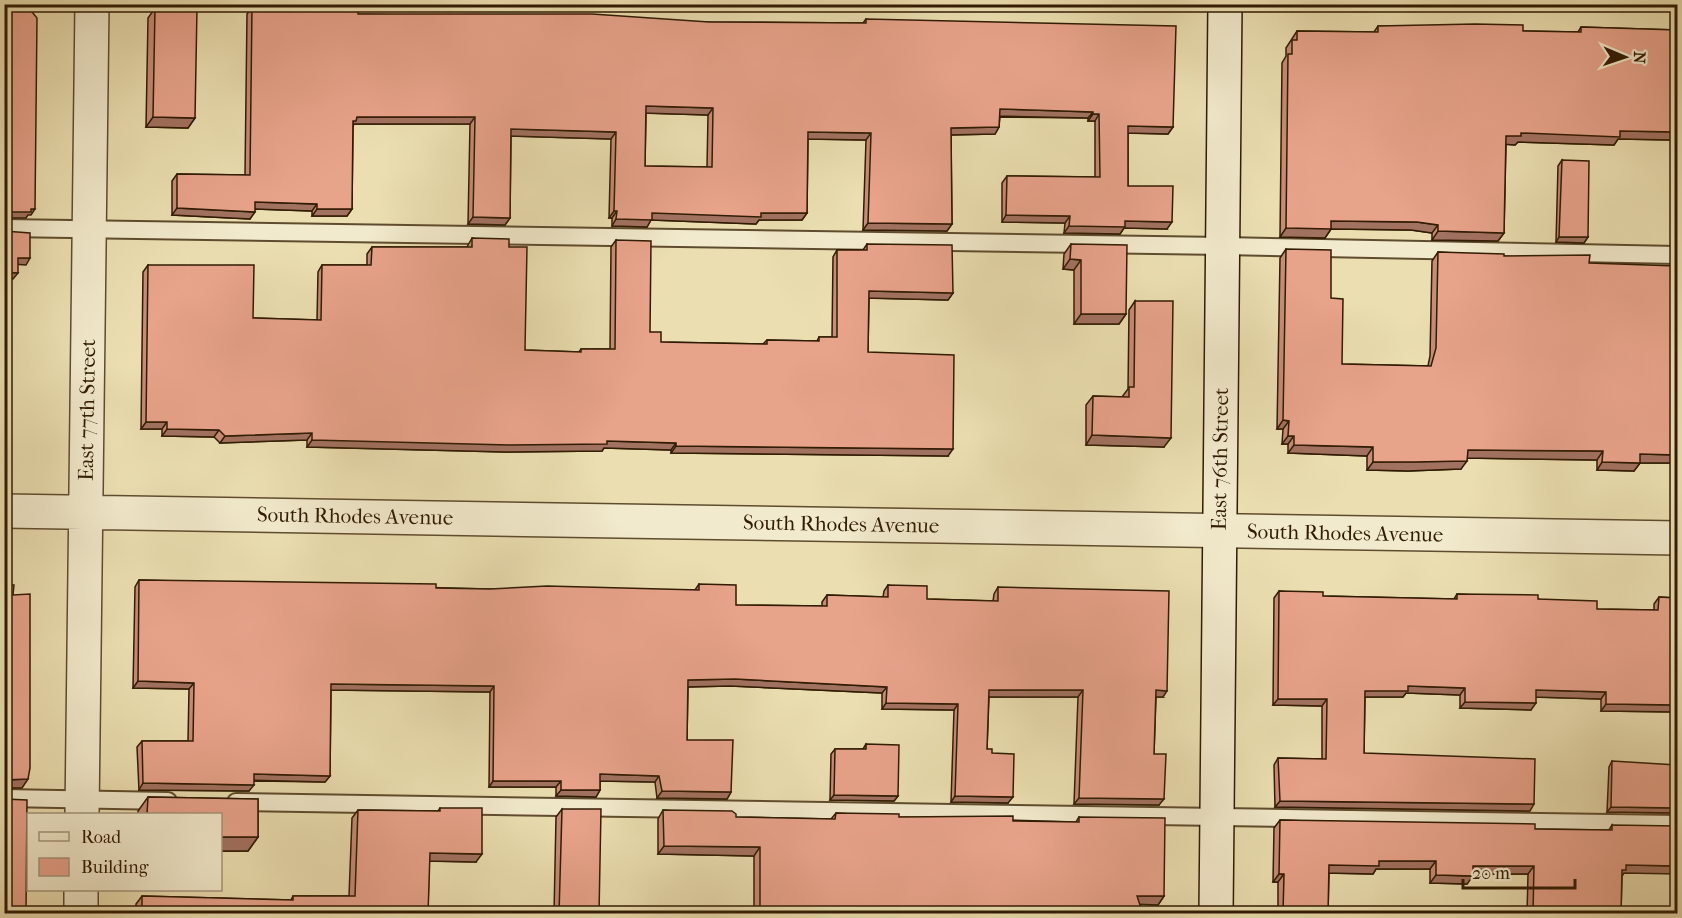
<svg xmlns="http://www.w3.org/2000/svg" width="1682" height="918" viewBox="0 0 1682 918" font-family="'IM FELL French Canon',serif">
<rect width="100%" height="100%" fill="#ebdfb1"/>
<filter id="stains"><feTurbulence type="fractalNoise" baseFrequency=".00333" numOctaves="4"/><feColorMatrix values="0 0 0 0 .2 0 0 0 0 .09 0 0 0 0 .02 0 0 0 .5 -.17"/></filter>
<radialGradient id="worn" r=".72"><stop offset=".6" stop-color="#630" stop-opacity="0"/><stop offset="1" stop-color="#630" stop-opacity=".3"/></radialGradient>
<g fill="none" stroke-linecap="round" stroke-linejoin="round">
<g stroke="#5f4c2e" stroke-width="20">
<path id="lane" d="M 4,228 L 1223,246 L 1678,255
M 4,798 L 168,801
M 236,802 L 1678,824"/>
</g>
<g stroke="#5f4c2e" stroke-width="36">
<path id="street" d="M 4,511 L 1678,538
M 82,814 L 92,4
M 81,914 L 81,890"/>
</g>
<g stroke="#301b03" stroke-width="36">
<path id="secondary" d="M 1216,914 L 1225,4"/>
</g>
<use href="#lane" stroke="#f2eacc" stroke-width="16"/>
<use href="#street" stroke="#f2eacc" stroke-width="33"/>
<use href="#secondary" stroke="#f2eacc" stroke-width="33"/>
</g>
<path fill="#c88c78" stroke="#301b03" stroke-width="1.5" fill-rule="evenodd" d="M 252,7 L 358,14 L 709,22 L 863,23 L 866,19 L 1173,127 L 1168,134 L 1128,133 L 1128,186 L 1167,229 L 1124,228 L 1120,234 L 1064,233 L 1065,223 L 1002,222 L 1002,183 L 1007,176 L 1095,177 L 1095,121 L 1088,121 L 1088,118 L 1000,117 L 999,127 L 995,134 L 951,135 L 952,224 L 947,231 L 863,230 L 866,140 L 808,139 L 807,213 L 802,220 L 759,220 L 756,224 L 651,220 L 647,227 L 612,226 L 612,218 L 609,218 L 611,139 L 511,136 L 510,218 L 505,225 L 468,224 L 470,124 L 354,124 L 353,126 L 352,209 L 347,216 L 312,216 L 312,211 L 255,209 L 250,219 L 172,215 L 172,181 L 177,174 L 245,175 L 247,14 ZM 646,113 L 708,115 L 707,167 L 645,166 Z
M 155,8 L 195,118 L 188,128 L 146,127 L 148,18 Z
M 1378,26 L 1523,31 L 1578,32 L 1581,27 L 1677,30 L 1677,153 L 1672,153 L 1672,140 L 1618,139 L 1614,145 L 1518,142 L 1515,145 L 1506,144 L 1504,233 L 1498,241 L 1432,240 L 1432,233 L 1411,230 L 1331,229 L 1325,238 L 1280,237 L 1282,63 L 1286,56 L 1286,48 L 1297,31 L 1374,32 Z
M 1562,160 L 1588,237 L 1584,243 L 1556,242 L 1558,166 Z
M 472,238 L 509,247 L 525,350 L 579,352 L 581,349 L 610,349 L 611,247 L 616,240 L 650,332 L 661,342 L 763,344 L 767,340 L 817,341 L 819,337 L 832,337 L 833,257 L 837,250 L 863,250 L 867,244 L 953,293 L 948,300 L 869,298 L 868,352 L 948,456 L 671,453 L 671,450 L 604,448 L 602,451 L 505,452 L 307,447 L 307,440 L 220,443 L 214,437 L 162,436 L 162,429 L 141,429 L 143,272 L 148,265 L 253,318 L 317,320 L 318,272 L 322,265 L 367,265 L 367,254 L 372,247 L 467,247 L 468,245 Z
M 1071,244 L 1126,314 L 1119,324 L 1074,324 L 1074,270 L 1063,269 L 1064,254 Z
M 1286,249 L 1331,298 L 1342,364 L 1428,366 L 1430,356 L 1432,261 L 1438,252 L 1504,256 L 1589,263 L 1677,463 L 1640,463 L 1634,471 L 1597,470 L 1597,460 L 1467,458 L 1461,469 L 1408,471 L 1367,470 L 1367,456 L 1288,453 L 1288,444 L 1282,444 L 1283,429 L 1277,429 L 1280,258 Z
M 1135,301 L 1164,447 L 1086,445 L 1086,405 L 1093,396 L 1122,397 L 1128,389 L 1129,310 Z
M 139,580 L 490,589 L 695,590 L 699,584 L 736,605 L 822,606 L 822,602 L 827,595 L 883,597 L 884,591 L 888,585 L 927,599 L 993,601 L 994,594 L 998,587 L 1163,697 L 1156,697 L 1154,754 L 1159,805 L 1074,804 L 1078,697 L 989,697 L 987,749 L 992,753 L 1008,803 L 951,802 L 954,710 L 882,709 L 882,693 L 730,686 L 688,687 L 687,740 L 731,792 L 727,799 L 657,798 L 655,782 L 600,781 L 600,790 L 596,797 L 556,796 L 556,787 L 489,787 L 490,692 L 331,690 L 330,776 L 325,782 L 254,781 L 249,791 L 139,790 L 137,747 L 142,741 L 188,741 L 189,689 L 133,688 L 135,587 Z
M 1279,591 L 1323,596 L 1454,599 L 1457,594 L 1538,599 L 1597,609 L 1654,610 L 1654,604 L 1659,597 L 1677,598 L 1677,712 L 1601,711 L 1601,699 L 1536,697 L 1531,710 L 1460,708 L 1460,695 L 1406,693 L 1403,697 L 1365,697 L 1364,753 L 1530,811 L 1275,807 L 1274,765 L 1278,758 L 1322,759 L 1322,706 L 1273,705 L 1274,598 Z
M 866,744 L 898,796 L 894,801 L 830,800 L 831,754 L 835,749 L 863,749 Z
M 1612,761 L 1677,808 L 1674,813 L 1607,812 L 1609,767 Z
M 148,797 L 258,799 L 258,837 L 248,851 L 220,851 L 220,814 L 138,814 L 138,811 Z
M 440,808 L 476,862 L 429,861 L 428,914 L 136,914 L 136,904 L 142,896 L 291,900 L 293,896 L 349,896 L 352,818 L 358,810 L 438,811 Z
M 562,809 L 599,914 L 554,914 L 556,817 Z
M 663,810 L 736,817 L 831,819 L 836,813 L 899,817 L 1076,822 L 1079,817 L 1164,896 L 1158,905 L 1140,904 L 1143,914 L 750,914 L 754,908 L 754,856 L 658,854 L 658,819 Z
M 1280,820 L 1535,829 L 1609,830 L 1612,825 L 1624,873 L 1622,876 L 1621,914 L 1527,914 L 1528,874 L 1473,874 L 1467,884 L 1430,883 L 1430,869 L 1376,869 L 1373,874 L 1329,873 L 1328,914 L 1278,914 L 1278,882 L 1273,882 L 1274,828 Z"/>
<path fill="#a27261" stroke="#301b03" stroke-width="1.5" d="M 646,106 L 713,108 L 708,115 L 641,113 Z
M 1000,109 L 1093,112 L 1088,118 L 995,116 Z
M 1093,114 L 1099,114 L 1095,121 L 1088,121 Z
M 153,117 L 195,118 L 188,128 L 146,127 Z
M 357,117 L 475,117 L 470,124 L 354,124 L 352,128 L 348,128 Z
M 1128,126 L 1173,127 L 1168,134 L 1123,133 Z
M 999,127 L 995,134 L 946,135 L 951,128 Z
M 511,129 L 616,132 L 611,139 L 506,136 Z
M 1620,131 L 1677,132 L 1677,133 L 1672,140 L 1618,139 L 1614,145 L 1518,142 L 1515,145 L 1500,144 L 1506,136 L 1521,133 Z
M 808,132 L 871,133 L 866,140 L 804,139 Z
M 1677,145 L 1677,153 L 1672,153 Z
M 255,202 L 317,204 L 312,211 L 251,209 Z
M 177,208 L 255,212 L 250,219 L 172,215 Z
M 31,209 L 35,209 L 31,215 L 28,215 L 26,218 L 4,218 L 4,212 Z
M 317,209 L 352,209 L 347,216 L 312,216 Z
M 614,211 L 617,211 L 612,218 L 609,218 Z
M 652,213 L 807,213 L 802,220 L 759,220 L 756,224 L 651,220 L 647,227 L 612,226 L 616,219 Z
M 1006,215 L 1070,216 L 1065,223 L 1002,222 Z
M 473,217 L 510,218 L 505,225 L 468,224 Z
M 1125,221 L 1172,222 L 1167,229 L 1124,228 L 1120,234 L 1064,233 L 1069,226 Z
M 1331,221 L 1417,222 L 1438,225 L 1432,233 L 1411,230 L 1331,229 L 1325,238 L 1280,237 L 1286,228 Z
M 868,223 L 952,224 L 947,231 L 863,230 Z
M 1438,231 L 1504,233 L 1498,241 L 1432,240 Z
M 1559,237 L 1588,237 L 1584,243 L 1556,242 Z
M 18,258 L 30,258 L 26,265 L 13,264 Z
M 1070,259 L 1081,260 L 1074,270 L 1063,269 Z
M 4,272 L 18,273 L 13,279 L 4,279 Z
M 869,291 L 953,293 L 948,300 L 864,298 Z
M 1081,314 L 1126,314 L 1119,324 L 1074,324 Z
M 1283,420 L 1289,421 L 1283,429 L 1277,429 Z
M 146,422 L 167,422 L 162,429 L 141,429 Z
M 167,429 L 219,430 L 214,437 L 162,436 Z
M 312,433 L 307,440 L 220,443 L 225,436 Z
M 1092,435 L 1171,438 L 1164,447 L 1086,445 Z
M 1288,436 L 1294,436 L 1288,444 L 1282,444 Z
M 312,440 L 607,441 L 676,443 L 671,450 L 604,448 L 602,451 L 505,452 L 307,447 Z
M 1294,445 L 1373,447 L 1367,456 L 1288,453 Z
M 676,446 L 953,449 L 948,456 L 671,453 Z
M 1468,450 L 1603,451 L 1597,460 L 1462,458 Z
M 1640,454 L 1677,455 L 1677,463 L 1634,463 Z
M 1467,461 L 1461,469 L 1408,471 L 1367,470 L 1373,462 Z
M 1602,462 L 1640,463 L 1634,471 L 1597,470 Z
M 735,679 L 887,687 L 882,693 L 730,686 L 684,687 L 688,680 Z
M 138,681 L 194,683 L 189,689 L 133,688 Z
M 331,684 L 494,686 L 490,692 L 327,690 Z
M 1408,686 L 1465,688 L 1460,695 L 1406,693 L 1403,697 L 1361,697 L 1365,691 Z
M 989,690 L 1083,690 L 1078,697 L 984,697 Z
M 1156,690 L 1167,691 L 1163,697 L 1151,697 Z
M 1536,690 L 1606,692 L 1601,699 L 1532,697 Z
M 1278,699 L 1327,699 L 1322,706 L 1273,705 Z
M 1465,702 L 1536,703 L 1531,710 L 1460,708 Z
M 886,703 L 958,704 L 954,710 L 882,709 Z
M 1606,704 L 1677,705 L 1677,712 L 1601,711 Z
M 254,774 L 330,776 L 325,782 L 249,780 Z
M 600,774 L 659,776 L 655,782 L 596,781 Z
M 28,779 L 22,788 L 4,788 L 4,781 L 5,780 Z
M 493,781 L 561,781 L 556,787 L 489,787 Z
M 143,783 L 254,785 L 249,791 L 139,790 Z
M 561,790 L 600,790 L 596,797 L 556,796 Z
M 662,791 L 731,792 L 727,799 L 657,798 Z
M 834,795 L 898,796 L 894,801 L 830,800 Z
M 955,796 L 1013,797 L 1008,803 L 951,802 Z
M 1079,798 L 1164,799 L 1159,805 L 1074,804 Z
M 1280,801 L 1534,804 L 1530,811 L 1275,807 Z
M 1611,807 L 1677,808 L 1674,813 L 1607,812 Z
M 220,837 L 258,837 L 248,851 L 220,851 Z
M 664,846 L 760,847 L 754,856 L 658,854 Z
M 430,853 L 482,854 L 476,862 L 424,861 Z
M 1379,861 L 1436,861 L 1430,869 L 1376,869 L 1373,874 L 1323,873 L 1329,865 Z
M 1626,865 L 1677,866 L 1677,874 L 1624,873 L 1620,878 L 1616,878 Z
M 1473,866 L 1534,866 L 1528,874 L 1467,874 Z
M 1279,874 L 1284,874 L 1278,882 L 1273,882 Z
M 1436,875 L 1473,876 L 1467,884 L 1430,883 Z
M 1137,896 L 1164,896 L 1158,905 L 1131,904 Z"/>
<path fill="#e8a38b" stroke="#301b03" stroke-width="1.5" fill-rule="evenodd" d="M 28,7 L 37,18 L 35,209 L 31,209 L 31,212 L 4,212 L 4,9 Z
M 252,7 L 358,11 L 358,14 L 592,14 L 709,22 L 866,23 L 866,19 L 1176,26 L 1173,127 L 1128,126 L 1128,186 L 1173,186 L 1172,222 L 1125,221 L 1125,227 L 1069,226 L 1070,216 L 1006,215 L 1007,176 L 1100,177 L 1099,114 L 1093,114 L 1093,112 L 1000,109 L 999,127 L 951,128 L 952,224 L 868,223 L 871,133 L 808,132 L 807,213 L 761,213 L 761,217 L 652,213 L 652,220 L 616,219 L 617,211 L 614,211 L 616,132 L 511,129 L 510,218 L 473,217 L 475,117 L 357,117 L 356,121 L 353,121 L 352,209 L 317,209 L 317,204 L 255,202 L 255,212 L 177,208 L 177,174 L 250,175 ZM 646,106 L 713,108 L 712,167 L 645,166 Z
M 155,8 L 197,8 L 195,118 L 153,117 Z
M 1475,24 L 1523,25 L 1523,31 L 1581,32 L 1581,27 L 1677,30 L 1677,132 L 1620,131 L 1620,137 L 1521,133 L 1521,136 L 1506,136 L 1504,233 L 1438,231 L 1438,225 L 1417,222 L 1331,221 L 1331,229 L 1286,228 L 1288,54 L 1292,54 L 1292,40 L 1297,40 L 1297,31 L 1378,32 L 1378,26 Z
M 1562,160 L 1589,161 L 1588,237 L 1559,237 Z
M 4,231 L 30,233 L 30,258 L 18,258 L 18,273 L 4,272 Z
M 472,238 L 509,239 L 509,247 L 527,247 L 525,350 L 581,352 L 581,349 L 615,349 L 616,240 L 651,241 L 650,332 L 661,332 L 661,342 L 767,344 L 767,340 L 819,341 L 819,337 L 837,337 L 837,250 L 867,250 L 867,244 L 952,245 L 953,293 L 869,291 L 868,352 L 954,355 L 953,449 L 676,446 L 676,443 L 607,441 L 607,444 L 509,445 L 312,440 L 312,433 L 225,436 L 219,430 L 167,429 L 167,422 L 146,422 L 148,265 L 254,265 L 253,318 L 321,320 L 322,265 L 371,265 L 372,247 L 472,247 Z
M 1071,244 L 1127,245 L 1126,314 L 1081,314 L 1081,260 L 1070,259 Z
M 1286,249 L 1331,250 L 1331,298 L 1343,299 L 1342,364 L 1431,366 L 1436,348 L 1438,252 L 1504,254 L 1504,256 L 1590,255 L 1589,263 L 1677,266 L 1677,455 L 1640,454 L 1640,463 L 1602,462 L 1603,451 L 1468,450 L 1467,461 L 1414,462 L 1373,462 L 1373,447 L 1294,445 L 1294,436 L 1288,436 L 1289,421 L 1283,420 Z
M 1135,301 L 1173,301 L 1171,438 L 1092,435 L 1093,396 L 1129,397 L 1129,387 L 1134,387 Z
M 139,580 L 436,584 L 436,588 L 490,589 L 547,586 L 699,590 L 699,584 L 736,585 L 736,605 L 827,606 L 827,595 L 888,597 L 888,585 L 927,586 L 927,599 L 998,601 L 998,587 L 1169,591 L 1167,691 L 1156,690 L 1154,754 L 1166,754 L 1164,799 L 1079,798 L 1083,690 L 989,690 L 987,749 L 992,749 L 992,753 L 1014,754 L 1013,797 L 955,796 L 958,704 L 886,703 L 887,687 L 735,679 L 688,680 L 687,740 L 733,740 L 731,792 L 662,791 L 659,776 L 600,774 L 600,790 L 561,790 L 561,781 L 493,781 L 494,686 L 331,684 L 330,776 L 254,774 L 254,785 L 143,783 L 142,741 L 193,741 L 194,683 L 138,681 Z
M 4,585 L 14,585 L 13,595 L 30,594 L 30,768 L 28,779 L 5,780 L 4,782 Z
M 1279,591 L 1323,592 L 1323,596 L 1457,599 L 1457,594 L 1538,595 L 1538,599 L 1597,601 L 1597,609 L 1658,610 L 1659,597 L 1677,598 L 1677,705 L 1606,704 L 1606,692 L 1536,690 L 1536,703 L 1465,702 L 1465,688 L 1408,686 L 1408,691 L 1365,691 L 1364,753 L 1535,759 L 1534,804 L 1280,801 L 1278,758 L 1326,759 L 1327,699 L 1278,699 Z
M 866,744 L 899,745 L 898,796 L 834,795 L 835,749 L 866,749 Z
M 1612,761 L 1677,765 L 1677,808 L 1611,807 Z
M 148,797 L 258,799 L 258,837 L 220,837 L 220,814 L 147,814 Z
M 4,798 L 5,799 L 27,800 L 26,914 L 4,914 Z
M 440,808 L 482,808 L 482,854 L 430,853 L 428,914 L 142,914 L 142,896 L 293,900 L 293,896 L 355,896 L 358,810 L 440,811 Z
M 562,809 L 601,809 L 599,914 L 559,914 Z
M 663,810 L 732,811 L 736,814 L 736,817 L 835,819 L 836,813 L 899,814 L 899,817 L 1013,816 L 1013,821 L 1079,822 L 1079,817 L 1165,818 L 1164,896 L 1137,896 L 1143,914 L 753,914 L 753,908 L 760,908 L 760,847 L 664,846 Z
M 1280,820 L 1535,824 L 1535,829 L 1612,830 L 1612,825 L 1677,826 L 1677,866 L 1626,865 L 1626,870 L 1622,870 L 1621,914 L 1533,914 L 1534,866 L 1473,866 L 1473,876 L 1436,875 L 1436,861 L 1379,861 L 1379,866 L 1329,865 L 1328,914 L 1283,914 L 1284,874 L 1279,874 Z"/>
<g text-anchor="middle" dominant-baseline="central" stroke-width="4.5" stroke-linejoin="round" paint-order="stroke">
<g font-size="21" fill="#301b03" stroke="#f2eacc">
<text transform="translate(87 410) rotate(-89)">East 77th Street</text>
<text transform="translate(1220 459) rotate(-89)">East 76th Street</text>
<text transform="translate(355 516) rotate(1)">South Rhodes Avenue</text>
<text transform="translate(841 524) rotate(1)">South Rhodes Avenue</text>
<text transform="translate(1345 533) rotate(1)">South Rhodes Avenue</text>
</g>
</g>
<rect width="1682" height="918" fill="none" stroke="#ebdfb1" stroke-width="24"/>
<rect x="6" y="6" width="1670" height="906" fill="none" stroke="#301b03" stroke-width="3"/>
<rect x="12" y="12" width="1658" height="894" fill="none" stroke="#301b03" stroke-width="1.5"/>
<rect x="27" y="813" width="195" height="78" fill="#f2eacc" stroke="#a4977c" stroke-width="1.5"/>
<rect x="39" y="832" width="30" height="9" fill="#f2eacc" stroke="#a4977c" stroke-width="1.5"/>
<text x="81" y="843" font-size="18" fill="#301b03">Road</text>
<rect x="39" y="858" width="30" height="18" fill="#e8a38b" stroke="#a4977c" stroke-width="1.5"/>
<text x="81" y="873" font-size="18" fill="#301b03">Building</text>
<g transform="translate(1625 57) rotate(92)" stroke="#f2eacc" stroke-width="4.5" paint-order="stroke">
<path d="M0-4.5L10 22L0 15L-10 22Z" fill="#301b03"/>
<text y="-9" font-size="16" font-weight="bold" text-anchor="middle" fill="#301b03">N</text>
</g>
<path d="M1463 879v9h112v-9" fill="none" stroke="#301b03" stroke-width="3"/>
<text x="1472" y="879" font-size="18" fill="#301b03" stroke="#f2eacc" stroke-width="4.5" paint-order="stroke">20 m</text>
<rect width="100%" height="100%" filter="url(#stains)"/>
<rect width="100%" height="100%" fill="url(#worn)"/>
</svg>
